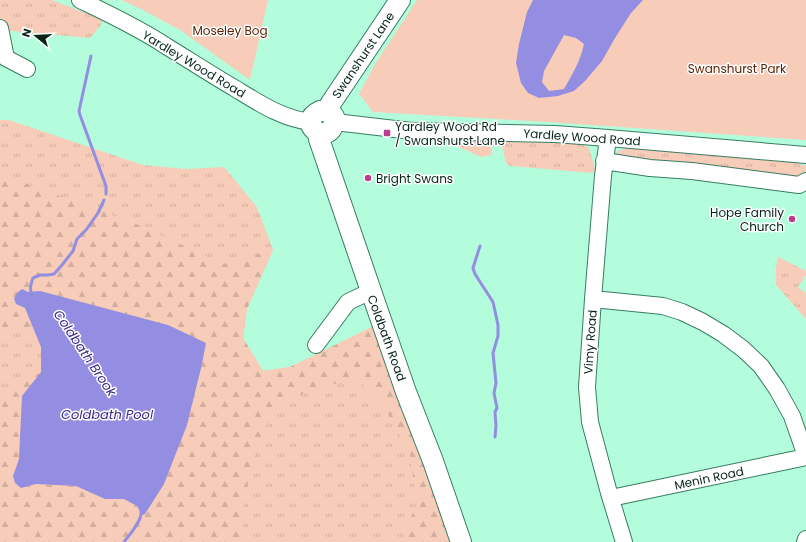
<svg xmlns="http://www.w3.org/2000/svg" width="806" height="542" viewBox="0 0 806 542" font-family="Poppins,sans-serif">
<defs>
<pattern id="grass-tufts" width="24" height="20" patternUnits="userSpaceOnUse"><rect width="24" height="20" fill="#f7ccb9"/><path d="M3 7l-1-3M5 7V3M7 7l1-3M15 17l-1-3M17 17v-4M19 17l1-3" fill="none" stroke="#d2af9e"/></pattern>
<pattern id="forest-firs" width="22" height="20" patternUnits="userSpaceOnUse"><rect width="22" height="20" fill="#f7ccb9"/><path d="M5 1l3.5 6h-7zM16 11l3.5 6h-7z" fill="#d2af9e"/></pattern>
</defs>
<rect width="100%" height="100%" fill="#b4fddc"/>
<path fill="url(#grass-tufts)" d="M 0,0 L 52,0 L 102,19 L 101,25 L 90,38 L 0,30 Z
M 0,120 L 9,120 L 143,165 L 187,169 L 224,167 L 257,207 L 273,250 L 247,309 L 243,338 L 263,371 L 290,367 L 374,326 L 454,542 L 0,542 Z
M 453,135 L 491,137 L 492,155 L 481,157 L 454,145 Z
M 500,138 L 580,142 L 589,148 L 595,169 L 593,173 L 510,166 L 506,163 Z
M 629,147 L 754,157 L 792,162 L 806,166 L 806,170 L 799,176 L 785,181 L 615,156 L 618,151 Z
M 778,257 L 806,271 L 806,275 L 798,287 L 806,293 L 806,319 L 776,285 L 776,267 Z"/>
<path fill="url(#forest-firs)" d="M 0,174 L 139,225 L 223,264 L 273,250 L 247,309 L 243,338 L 263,371 L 290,367 L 374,326 L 454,542 L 404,542 L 403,537 L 417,503 L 410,454 L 383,405 L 357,380 L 323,386 L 288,400 L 267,423 L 245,492 L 242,536 L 241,542 L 0,542 L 0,398 L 41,372 L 22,396 L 19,459 L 13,476 L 21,487 L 36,484 L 76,486 L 105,499 L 123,499 L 137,506 L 139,511 L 187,425 L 202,364 L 206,344 L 168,325 L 40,291 L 28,292 L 22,289 L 17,304 L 25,308 L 32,327 L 7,331 L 0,331 Z"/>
<path fill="#f7ccb9" d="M 121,0 L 268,0 L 250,80 L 180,30 L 141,9 Z
M 417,0 L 806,0 L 806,140 L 548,122 L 373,112 L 359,94 L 375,64 Z"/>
<path fill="#938ee2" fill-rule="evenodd" d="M 533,0 L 643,0 L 631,13 L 615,38 L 602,61 L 585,81 L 574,91 L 558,96 L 539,98 L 528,93 L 521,83 L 516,63 L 519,44 L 527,12 ZM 564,35 L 576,38 L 584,44 C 580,62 573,73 564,89 L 549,91 L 542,82 L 544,71 Z
M 22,289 L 28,292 L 40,291 L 168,325 L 206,343 L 202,364 L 187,425 L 164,484 L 145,514 L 142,515 L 137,506 L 124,499 L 105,499 L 76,486 L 36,484 L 21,488 L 15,483 L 13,476 L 19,459 L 22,396 L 41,372 L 41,347 L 25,308 L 16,304 L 14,299 L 17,293 Z"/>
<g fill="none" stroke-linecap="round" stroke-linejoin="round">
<path stroke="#938ee2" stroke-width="3" d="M 91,56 L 79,111 L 80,115 L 106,186 L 106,194
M 480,246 L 473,268 L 475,274 L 493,302 L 498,325 L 498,336 L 493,353 L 496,383 L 494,393 L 497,408 L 495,412 L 496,426 L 495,437
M 32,294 C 29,289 31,284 33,278 L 40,275 L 48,275 L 54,274 L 62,265 L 73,251 L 77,239 L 86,230 L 98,213 L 104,200
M 124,542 C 129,535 143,520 141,511"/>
<g stroke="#377d62" stroke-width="18">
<path id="minor" d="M 80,0 C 109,14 139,28 166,46 C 189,60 212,75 236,89 C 259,103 283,119 311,122
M 0,28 L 6,58 L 27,69
M 335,122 L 412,131 L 555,134 L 608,138 L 806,155
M 608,138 L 603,176 L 593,299 L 587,387 L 590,422 L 609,493 L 624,542
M 604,161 L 650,168 L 692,171 L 799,185 L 806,181
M 593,299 L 663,306 L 682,312 L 703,322 L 723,334 L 743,349 L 761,366 L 777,389 L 792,416 L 806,456
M 316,345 L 348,302 L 371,291
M 611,498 L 806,457
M 805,542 L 806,539"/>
</g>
<g stroke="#377d62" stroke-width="22">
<path id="major" d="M 320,111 C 330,111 338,115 333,126 C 325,145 296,122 320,111 Z
M 327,111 L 331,103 L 400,0
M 318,132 L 319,139 L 371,291 L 406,392 L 433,461 L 461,542"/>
</g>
<use href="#minor" stroke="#fff" stroke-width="16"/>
<use href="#major" stroke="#fff" stroke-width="20"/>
</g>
<g fill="#ba3e8d" stroke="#fff" stroke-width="1.5">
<rect x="383" y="129" width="8" height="8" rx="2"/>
<circle cx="368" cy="178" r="4"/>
<circle cx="792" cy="219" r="4"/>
</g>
<g text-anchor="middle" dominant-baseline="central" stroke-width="3" stroke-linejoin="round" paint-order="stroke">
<g font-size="12" fill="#5c2404" stroke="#fff">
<text x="230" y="30">Moseley Bog</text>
<text x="737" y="68">Swanshurst Park</text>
</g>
<g font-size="12" fill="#062419" stroke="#fff">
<text transform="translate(363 55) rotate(-56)">Swanshurst Lane</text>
<text transform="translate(194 64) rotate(31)">Yardley Wood Road</text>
<text transform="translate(582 137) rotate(4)">Yardley Wood Road</text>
<text transform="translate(387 338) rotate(70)">Coldbath Road</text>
<text transform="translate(590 342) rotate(-86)">Vimy Road</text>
<text transform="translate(709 478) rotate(-12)">Menin Road</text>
</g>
<g font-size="12" fill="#062419" stroke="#fff" text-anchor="start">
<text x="395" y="126">Yardley Wood Rd<tspan x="395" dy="14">/ Swanshurst Lane</tspan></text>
<text x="376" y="178">Bright Swans</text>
<text x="784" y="212" text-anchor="end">Hope Family<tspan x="784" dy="14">Church</tspan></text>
</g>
<g font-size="13" font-style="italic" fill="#3b2889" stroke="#fff">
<text transform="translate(85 353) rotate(56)">Coldbath Brook</text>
<text x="107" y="414">Coldbath Pool</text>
</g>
</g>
<g transform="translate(36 36) rotate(288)" stroke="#ffffff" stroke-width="3" paint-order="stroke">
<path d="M0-3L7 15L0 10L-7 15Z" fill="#062419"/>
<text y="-6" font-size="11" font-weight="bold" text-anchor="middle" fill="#062419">N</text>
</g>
</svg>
